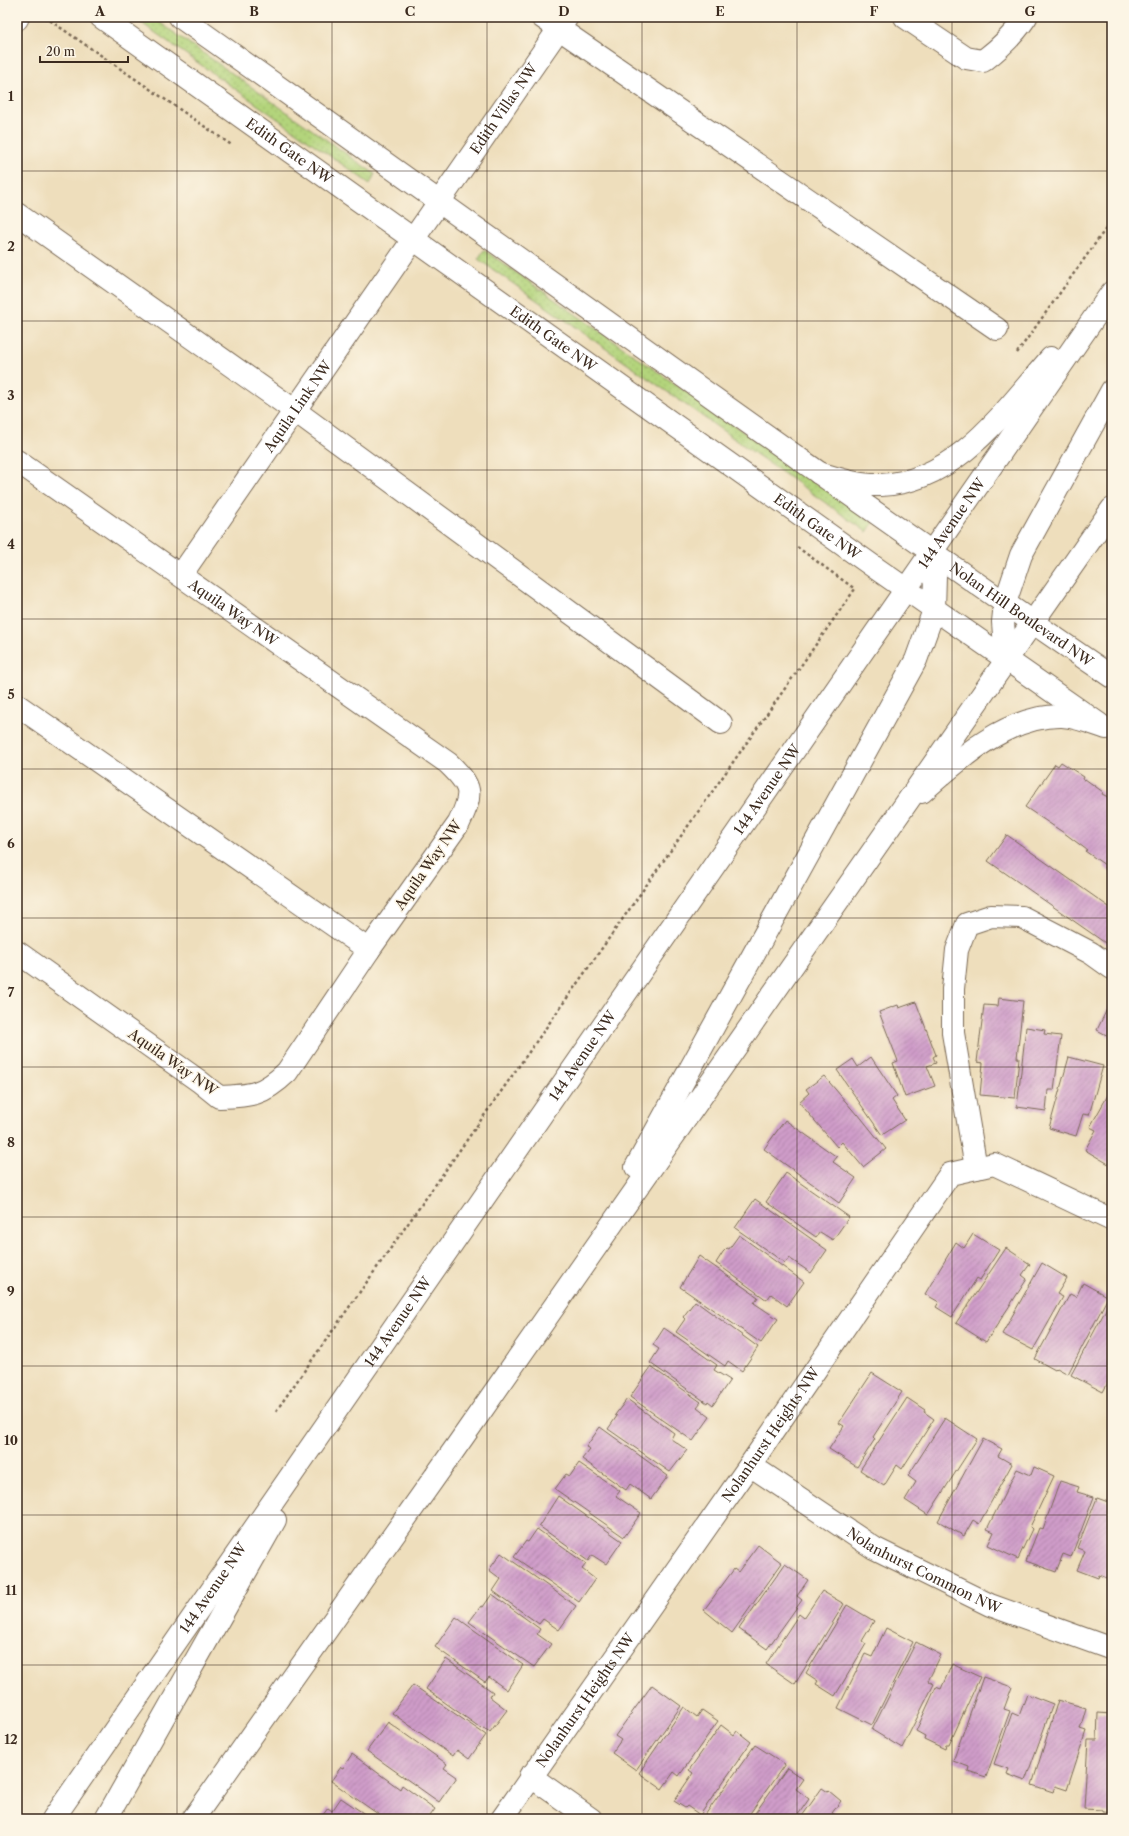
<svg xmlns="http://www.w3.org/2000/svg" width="1129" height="1836" viewBox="0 0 1129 1836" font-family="'Libre Caslon Text',serif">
<defs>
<pattern id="grass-dots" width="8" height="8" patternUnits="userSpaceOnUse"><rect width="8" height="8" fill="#b3d47c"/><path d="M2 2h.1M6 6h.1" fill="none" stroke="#9bb66b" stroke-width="1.8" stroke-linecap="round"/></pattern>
<pattern id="building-hatch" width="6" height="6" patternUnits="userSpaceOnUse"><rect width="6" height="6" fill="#cf9cc9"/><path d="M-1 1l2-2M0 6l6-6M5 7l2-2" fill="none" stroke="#a97fa3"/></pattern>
</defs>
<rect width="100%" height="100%" fill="#fcf5e5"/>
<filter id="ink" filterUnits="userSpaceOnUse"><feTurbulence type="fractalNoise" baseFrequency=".025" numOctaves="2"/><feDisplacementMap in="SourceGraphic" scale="8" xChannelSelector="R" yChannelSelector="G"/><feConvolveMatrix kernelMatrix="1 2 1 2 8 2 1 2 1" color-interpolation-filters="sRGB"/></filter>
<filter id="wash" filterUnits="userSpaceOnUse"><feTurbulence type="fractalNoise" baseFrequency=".012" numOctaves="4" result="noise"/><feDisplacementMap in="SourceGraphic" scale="16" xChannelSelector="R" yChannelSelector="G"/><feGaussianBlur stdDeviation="0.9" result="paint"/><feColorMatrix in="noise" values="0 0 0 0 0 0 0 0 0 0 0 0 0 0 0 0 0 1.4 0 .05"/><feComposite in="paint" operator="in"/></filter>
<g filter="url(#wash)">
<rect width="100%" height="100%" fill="#eedebc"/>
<path fill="url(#grass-dots)" stroke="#777f4d" d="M 133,17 L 152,17 L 375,174 L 370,184 Z
M 484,250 L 873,523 L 867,532 L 478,259 Z"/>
<g id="blocks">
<path fill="url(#building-hatch)" d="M 1061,762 L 1084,777 L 1083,779 L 1085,780 L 1085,779 L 1103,792 L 1102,794 L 1112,799 L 1112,873 L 1104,868 L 1105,865 L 1085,851 L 1087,850 L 1067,835 L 1025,807 L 1055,764 L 1058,766 Z
M 1007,835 L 1112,909 L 1111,947 L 988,861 Z
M 999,998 L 1023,1001 L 1017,1058 L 1019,1058 L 1015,1098 L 980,1095 L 983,1063 L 977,1062 L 984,1005 L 998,1006 Z
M 1112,999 L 1112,1038 L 1097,1030 Z
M 916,1002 L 936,1055 L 933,1057 L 936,1063 L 927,1066 L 935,1086 L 905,1097 L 893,1063 L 898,1061 L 879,1012 L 898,1005 L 899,1008 Z
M 1026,1027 L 1045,1030 L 1044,1034 L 1061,1036 L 1054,1090 L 1048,1090 L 1046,1111 L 1017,1107 Z
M 871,1057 L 897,1096 L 892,1100 L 905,1120 L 882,1135 L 837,1070 L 853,1059 L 858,1067 Z
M 1069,1057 L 1103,1066 L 1089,1115 L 1083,1114 L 1076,1136 L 1049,1128 Z
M 824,1076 L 857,1115 L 858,1114 L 886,1149 L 863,1167 L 842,1142 L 837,1147 L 799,1102 L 809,1093 L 806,1089 Z
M 1112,1088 L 1112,1166 L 1085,1150 L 1096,1130 L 1090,1127 Z
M 785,1120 L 837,1157 L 833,1162 L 856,1178 L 839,1203 L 764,1149 Z
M 786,1173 L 849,1217 L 833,1240 L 820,1232 L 816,1237 L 766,1202 Z
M 755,1199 L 827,1250 L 811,1273 L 789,1258 L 785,1263 L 735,1228 Z
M 973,1234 L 999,1250 L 980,1280 L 977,1278 L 952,1317 L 936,1307 L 939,1302 L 925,1294 L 956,1242 L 964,1248 Z
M 739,1235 L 804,1282 L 787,1306 L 771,1294 L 767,1300 L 716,1263 L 723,1252 L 727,1248 L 729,1249 Z
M 1006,1248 L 1030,1264 L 1022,1275 L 1027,1279 L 986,1342 L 956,1323 Z
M 699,1256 L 758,1297 L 754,1303 L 778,1319 L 761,1343 L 680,1287 Z
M 1042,1263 L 1067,1278 L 1057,1294 L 1063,1297 L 1033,1350 L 1002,1334 Z
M 1083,1283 L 1108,1297 L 1068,1374 L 1057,1368 L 1055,1370 L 1035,1359 L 1070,1294 L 1076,1297 Z
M 1112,1298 L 1112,1375 L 1103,1392 L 1071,1375 Z
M 695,1301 L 758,1347 L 742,1371 L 728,1361 L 725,1366 L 676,1332 L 685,1319 L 683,1317 Z
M 664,1328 L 717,1365 L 714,1370 L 730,1380 L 713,1405 L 708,1401 L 707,1403 L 650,1363 L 659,1349 L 653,1345 Z
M 651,1367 L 701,1402 L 697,1407 L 710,1417 L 693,1441 L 630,1397 Z
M 872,1373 L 902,1392 L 873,1437 L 875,1439 L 857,1467 L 829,1449 L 844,1426 L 839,1423 Z
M 907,1398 L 925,1410 L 924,1412 L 934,1419 L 902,1469 L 897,1465 L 884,1486 L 860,1470 Z
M 627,1399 L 674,1433 L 671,1439 L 687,1450 L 670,1472 L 608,1429 L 617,1416 L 615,1415 Z
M 945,1418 L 977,1439 L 928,1515 L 905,1500 L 916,1482 L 908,1476 Z
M 600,1427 L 668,1476 L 651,1499 L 630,1484 L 626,1490 L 582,1459 L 590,1449 L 586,1447 Z
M 983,1439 L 1002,1449 L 998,1456 L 1012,1464 L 979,1524 L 973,1520 L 964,1536 L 938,1521 Z
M 579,1463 L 620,1491 L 616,1496 L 641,1513 L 624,1537 L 555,1489 L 566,1474 L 570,1476 Z
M 1034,1467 L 1054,1476 L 1030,1527 L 1032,1529 L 1018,1559 L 988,1545 L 994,1532 L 987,1529 L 1017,1469 L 1031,1475 Z
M 1060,1481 L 1079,1487 L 1077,1492 L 1094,1497 L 1071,1557 L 1063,1554 L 1056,1572 L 1026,1561 L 1039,1528 L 1043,1529 Z
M 558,1496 L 622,1541 L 606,1564 L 592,1555 L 588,1561 L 539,1526 Z
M 1097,1498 L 1111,1503 L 1112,1500 L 1112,1565 L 1107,1578 L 1099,1575 L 1098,1578 L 1077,1570 L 1085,1551 L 1077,1548 Z
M 537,1529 L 586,1564 L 582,1569 L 595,1579 L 579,1602 L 514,1557 L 526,1541 L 528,1542 Z
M 758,1545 L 782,1563 L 732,1633 L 704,1610 L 734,1569 L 738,1572 Z
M 501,1553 L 576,1606 L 559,1630 L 543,1619 L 539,1624 L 493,1591 L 501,1579 L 489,1570 Z
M 785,1564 L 808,1580 L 797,1596 L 802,1600 L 767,1649 L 739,1629 Z
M 822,1591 L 844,1604 L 795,1684 L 766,1664 L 799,1614 L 804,1618 Z
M 492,1594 L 540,1629 L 537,1634 L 551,1644 L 534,1667 L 469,1622 L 481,1606 L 483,1607 Z
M 847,1605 L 874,1621 L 862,1641 L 866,1644 L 835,1696 L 816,1684 L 818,1681 L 806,1673 Z
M 456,1617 L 523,1665 L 507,1690 L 489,1677 L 485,1682 L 435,1647 Z
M 886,1628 L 913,1642 L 872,1725 L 838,1708 L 865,1654 L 872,1657 Z
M 916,1642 L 941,1655 L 928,1681 L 934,1684 L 902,1748 L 872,1730 Z
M 446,1659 L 493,1692 L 490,1697 L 507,1710 L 490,1732 L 483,1728 L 482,1729 L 426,1689 Z
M 952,1664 L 980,1677 L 949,1745 L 946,1745 L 945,1749 L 924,1739 L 925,1736 L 916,1731 L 936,1687 L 941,1689 Z
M 983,1677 L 1012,1687 L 1004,1709 L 1010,1711 L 986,1777 L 968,1771 L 969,1767 L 953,1761 Z
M 413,1685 L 486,1735 L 469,1759 L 457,1750 L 453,1756 L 392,1713 Z
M 652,1685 L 681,1706 L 636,1770 L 612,1753 L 621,1740 L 615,1736 Z
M 1027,1694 L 1053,1704 L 1025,1781 L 1007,1774 L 1009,1769 L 994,1764 L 1012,1713 L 1019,1716 Z
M 1058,1700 L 1086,1708 L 1080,1729 L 1086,1731 L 1067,1790 L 1055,1786 L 1053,1792 L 1032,1785 Z
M 684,1707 L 697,1717 L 702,1710 L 718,1721 L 679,1776 L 674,1772 L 662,1789 L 639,1773 Z
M 1098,1713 L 1112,1714 L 1112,1813 L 1103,1812 L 1103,1810 L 1084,1809 L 1088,1740 L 1097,1740 Z
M 388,1722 L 447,1764 L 444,1768 L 457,1777 L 439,1802 L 367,1751 Z
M 721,1725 L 734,1735 L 737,1731 L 751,1742 L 700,1815 L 687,1806 L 685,1808 L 674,1801 L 693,1773 L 689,1770 Z
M 755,1745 L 785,1764 L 746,1819 L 741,1816 L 739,1819 L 710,1819 L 705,1815 Z
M 352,1754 L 400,1789 L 402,1785 L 435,1809 L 428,1819 L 397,1819 L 393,1816 L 391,1819 L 385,1819 L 331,1781 L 341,1767 L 343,1768 Z
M 787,1768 L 803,1779 L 796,1789 L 809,1799 L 795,1819 L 751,1819 Z
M 822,1788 L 828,1792 L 829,1791 L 841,1801 L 832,1813 L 841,1819 L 800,1819 Z
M 341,1798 L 372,1819 L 320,1819 L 328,1808 L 332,1811 Z"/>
</g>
</g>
<g filter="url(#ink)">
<use href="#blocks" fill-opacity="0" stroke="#7a6955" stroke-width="1"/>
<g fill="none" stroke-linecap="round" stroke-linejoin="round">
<g stroke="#7a6955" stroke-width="24">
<g id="minor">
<path id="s1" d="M 101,17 L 877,569 L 1099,724"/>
<path id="s2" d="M 180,17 C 491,237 798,462 1112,677"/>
<path d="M 542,17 L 997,329"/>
<path d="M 905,17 L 966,58 L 983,61 C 1000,48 1014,35 1026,17"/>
<path d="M 17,19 L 18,17"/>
<path d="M 17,214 L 294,410 L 721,723"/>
<path id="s3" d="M 17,461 L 448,763 C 473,787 473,793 459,823 L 369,950 L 287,1072 C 263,1095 251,1096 219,1097 L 199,1081 L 17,952"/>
<path id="s4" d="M 181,575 L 567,17"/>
<path d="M 17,705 L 369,950"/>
<path d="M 976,1168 L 953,1033 L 953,989 L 957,950 L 967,924 L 991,916 L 1022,917 L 1091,953 L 1112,968"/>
<path id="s5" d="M 750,1465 L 874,1548 L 990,1605 L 1112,1649"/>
<path d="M 530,1776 L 591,1819"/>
<path id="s6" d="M 502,1819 L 750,1465 L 950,1174 L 994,1164 L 1112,1220"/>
</g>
</g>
<g stroke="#7a6955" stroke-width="24">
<g id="major">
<path d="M 819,473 C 839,479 860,486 881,485 C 957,482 1005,410 1051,358"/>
<path d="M 1006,659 L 1003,622 L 1005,603 L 1021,555 L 1112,390"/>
<path d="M 922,792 C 960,758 1008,715 1062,716 C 1078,717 1092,723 1106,728"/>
<path d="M 636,1167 L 916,660 L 934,610 L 935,575 L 931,551"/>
<path id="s7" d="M 53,1819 L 1112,292"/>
<path d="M 106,1819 L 275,1520"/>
<path d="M 193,1819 L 456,1447 L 1112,509"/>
</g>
</g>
<path stroke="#7a6955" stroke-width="2.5" stroke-dasharray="3 3" stroke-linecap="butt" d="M 45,17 L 233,146
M 1017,353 L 1112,220
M 276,1411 L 855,589 L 797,547"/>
<use href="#minor" stroke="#fff" stroke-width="22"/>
<use href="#major" stroke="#fff" stroke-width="22"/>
</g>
</g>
<path fill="none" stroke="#3b2a1e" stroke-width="1" stroke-opacity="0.55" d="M 177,17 L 177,1819M 332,17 L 332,1819M 487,17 L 487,1819M 642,17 L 642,1819M 797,17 L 797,1819M 952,17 L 952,1819M 17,171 L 1112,171M 17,321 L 1112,321M 17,470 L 1112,470M 17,619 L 1112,619M 17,769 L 1112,769M 17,918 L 1112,918M 17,1067 L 1112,1067M 17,1217 L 1112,1217M 17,1366 L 1112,1366M 17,1515 L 1112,1515M 17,1665 L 1112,1665"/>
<g text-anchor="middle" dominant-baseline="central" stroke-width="3" stroke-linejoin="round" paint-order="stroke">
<g font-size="14" fill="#3b2a1e" stroke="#fcf5e5">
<text stroke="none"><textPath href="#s4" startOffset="567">Edith Villas NW</textPath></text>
<text stroke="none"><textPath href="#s1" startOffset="231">Edith Gate NW</textPath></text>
<text stroke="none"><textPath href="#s1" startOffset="555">Edith Gate NW</textPath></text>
<text stroke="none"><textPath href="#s4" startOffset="205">Aquila Link NW</textPath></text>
<text stroke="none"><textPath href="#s7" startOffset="1577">144 Avenue NW</textPath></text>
<text stroke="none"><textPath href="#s1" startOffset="879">Edith Gate NW</textPath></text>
<text stroke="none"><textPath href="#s3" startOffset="264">Aquila Way NW</textPath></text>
<text stroke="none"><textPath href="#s2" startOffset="1032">Nolan Hill Boulevard NW</textPath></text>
<text stroke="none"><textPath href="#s7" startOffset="1253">144 Avenue NW</textPath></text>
<text transform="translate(428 865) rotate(-55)">Aquila Way NW</text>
<text stroke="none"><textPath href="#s7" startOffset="929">144 Avenue NW</textPath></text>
<text transform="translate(173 1062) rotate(35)">Aquila Way NW</text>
<text stroke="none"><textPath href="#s7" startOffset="605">144 Avenue NW</textPath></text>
<text stroke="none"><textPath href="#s6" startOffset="469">Nolanhurst Heights NW</textPath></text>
<text stroke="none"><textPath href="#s5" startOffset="204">Nolanhurst Common NW</textPath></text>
<text stroke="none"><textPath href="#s7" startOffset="281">144 Avenue NW</textPath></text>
<text stroke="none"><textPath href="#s6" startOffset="145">Nolanhurst Heights NW</textPath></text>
</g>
</g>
<rect width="1129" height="1836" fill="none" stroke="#fcf5e5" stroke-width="44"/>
<path d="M40 56v6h88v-6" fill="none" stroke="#3b2a1e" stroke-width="2"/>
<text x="46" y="56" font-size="12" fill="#3b2a1e" stroke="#fcf5e5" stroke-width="3" paint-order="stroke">20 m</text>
<rect x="22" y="22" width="1085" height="1792" fill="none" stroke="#3b2a1e" stroke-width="1.5"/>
<g font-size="13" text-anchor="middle" font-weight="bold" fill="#3b2a1e">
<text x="100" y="16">A</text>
<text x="254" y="16">B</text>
<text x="410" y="16">C</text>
<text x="564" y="16">D</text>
<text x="720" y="16">E</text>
<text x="874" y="16">F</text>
<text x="1030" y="16">G</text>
<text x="11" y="101">1</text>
<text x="11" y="251">2</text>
<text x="11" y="400">3</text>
<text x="11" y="549">4</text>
<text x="11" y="699">5</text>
<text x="11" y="848">6</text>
<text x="11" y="997">7</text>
<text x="11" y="1147">8</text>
<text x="11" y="1296">9</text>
<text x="11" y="1445">10</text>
<text x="11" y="1595">11</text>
<text x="11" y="1744">12</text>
</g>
</svg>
